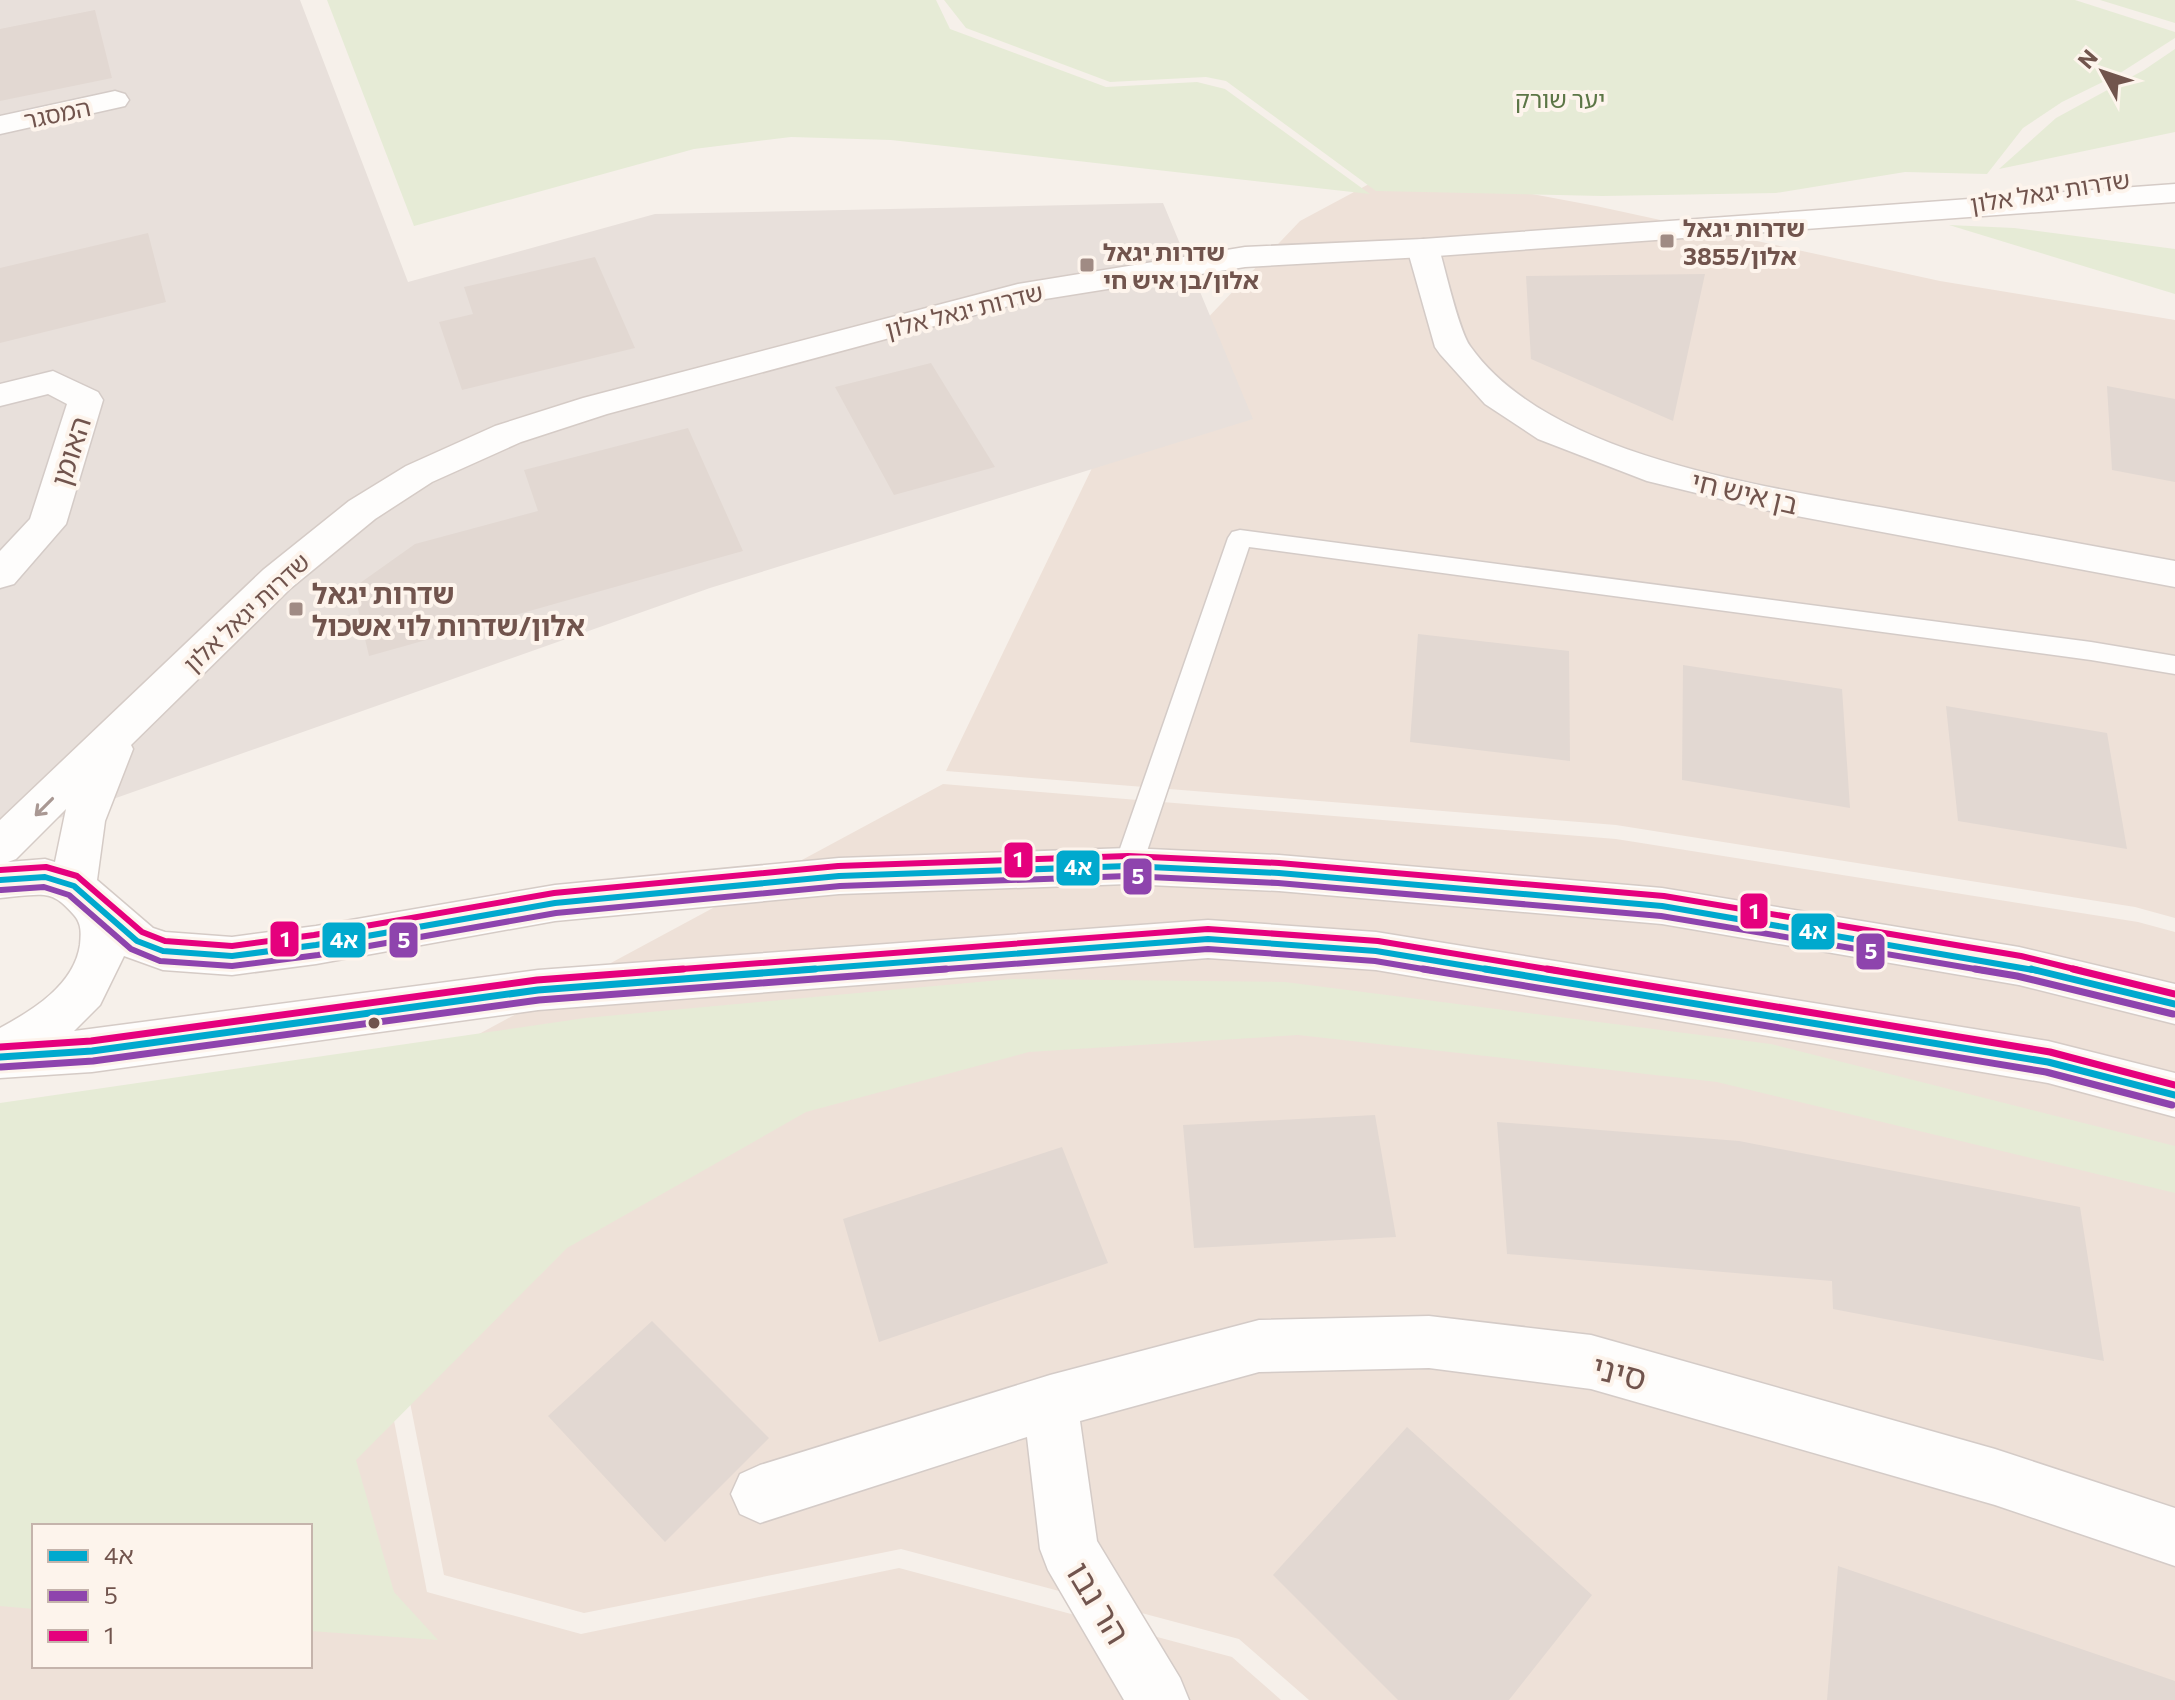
<svg xmlns="http://www.w3.org/2000/svg" width="2175" height="1700" viewBox="0 0 2175 1700" font-family="Commissioner,'Noto Sans Hebrew',sans-serif">
<rect width="100%" height="100%" fill="#f6f0ea"/>
<path fill="#eee1d8" fill-rule="evenodd" d="M 1397,169 L 1596,206 L 1940,281 L 2175,320 L 2175,918 L 2135,907 L 1616,825 L 946,771 L 1120,410 L 1300,221 Z
M 943,784 L 1616,839 L 2138,922 L 2175,932 L 2175,1700 L 1309,1700 L 1239,1639 L 901,1549 L 584,1613 L 444,1575 L 351,1103 Z
M 0,1167 L 364,1265 L 427,1592 L 581,1634 L 899,1568 L 1232,1657 L 1281,1700 L 0,1700 ZM 34,1526 L 310,1526 L 310,1666 L 34,1666 Z"/>
<path fill="#e8e0db" d="M 0,0 L 300,0 L 408,282 L 655,214 L 1163,203 L 1253,419 L 710,588 L 0,839 Z"/>
<path fill="#e6ebd6" d="M 327,0 L 936,0 L 950,29 L 1106,87 L 1197,82 L 1225,89 L 1370,194 L 891,140 L 791,137 L 694,149 L 414,226 Z
M 944,0 L 2075,0 L 2175,32 L 2175,38 L 2117,75 L 2062,102 L 2023,128 L 1987,174 L 1905,172 L 1776,193 L 1602,196 L 1376,191 L 1226,81 L 1206,77 L 1110,82 L 966,28 Z
M 2100,0 L 2175,0 L 2175,23 Z
M 2175,49 L 2175,132 L 1999,169 L 2056,118 L 2144,70 Z
M 1949,225 L 2014,228 L 2175,249 L 2175,294 Z
M 1011,979 L 1285,982 L 1771,1044 L 2175,1146 L 2175,1193 L 1717,1082 L 1298,1035 L 1029,1052 L 806,1112 L 567,1248 L 356,1460 L 394,1592 L 438,1640 L 310,1631 L 310,1526 L 34,1526 L 34,1609 L 0,1606 L 0,1103 L 585,1018 Z"/>
<path fill="#e2d8d2" d="M 95,10 L 112,78 L 0,101 L 0,29 Z
M 148,233 L 166,302 L 0,343 L 0,268 Z
M 595,257 L 635,348 L 462,390 L 439,322 L 473,314 L 464,287 Z
M 1705,274 L 1673,421 L 1531,359 L 1526,276 Z
M 931,363 L 995,467 L 894,495 L 835,387 Z
M 2107,386 L 2175,399 L 2175,482 L 2112,470 Z
M 688,428 L 743,551 L 369,656 L 353,588 L 415,544 L 538,511 L 524,470 Z
M 1418,634 L 1569,651 L 1570,761 L 1410,742 Z
M 1683,665 L 1842,689 L 1850,808 L 1682,780 Z
M 1946,706 L 2107,733 L 2127,849 L 1958,821 Z
M 1375,1115 L 1396,1237 L 1194,1248 L 1183,1125 Z
M 1497,1122 L 1739,1141 L 2080,1207 L 2104,1361 L 1833,1309 L 1832,1281 L 1507,1254 Z
M 1062,1147 L 1108,1263 L 879,1342 L 843,1219 Z
M 652,1321 L 769,1438 L 665,1542 L 548,1416 Z
M 1407,1427 L 1592,1595 L 1509,1700 L 1398,1700 L 1273,1575 Z
M 1838,1566 L 2175,1681 L 2175,1700 L 1827,1700 Z"/>
<g fill="none" stroke-linecap="round" stroke-linejoin="round">
<g stroke="#d4cbc7" stroke-width="3">
<path id="lane" d="M 1240,530 L 2091,642 L 2175,656 L 2175,674 L 2091,660 L 1249,547 L 1142,866 L 1138,874 L 1128,877 L 1118,874 L 1114,866 L 1228,538 L 1232,532 Z"/>
</g>
<g stroke="#d4cbc7" stroke-width="3">
<path id="street" d="M 115,91 L 125,94 L 129,100 L 125,106 L 0,134 L 0,116 Z
M 1423,239 L 1434,241 L 1439,248 C 1445,269 1459,331 1470,346 C 1551,461 1777,488 1907,512 C 1996,528 2086,545 2175,561 L 2175,587 L 1770,511 L 1647,481 L 1538,439 L 1485,404 L 1440,354 L 1435,347 L 1407,248 L 1412,241 Z
M 53,371 L 98,392 L 103,400 L 66,524 L 14,584 L 0,588 L 0,551 L 30,519 L 67,404 L 48,394 L 0,406 L 0,384 Z
M 1429,1316 L 1591,1335 L 1995,1449 L 2175,1508 L 2175,1566 L 1995,1505 L 1591,1389 L 1429,1368 L 1259,1372 L 1080,1421 L 1097,1541 L 1180,1678 L 1189,1700 L 1124,1700 L 1048,1570 L 1040,1549 L 1027,1437 L 760,1523 L 740,1514 L 731,1494 L 740,1474 L 760,1465 L 1050,1375 L 1259,1320 Z"/>
</g>
<g stroke="#d5cbc6" stroke-width="3">
<path id="secondary" d="M 2175,184 L 2175,202 L 1423,257 L 1245,267 L 1020,303 L 607,414 L 521,442 L 432,482 L 375,519 L 291,588 L 131,745 L 133,749 L 105,821 L 97,880 L 153,928 L 165,932 L 232,937 L 316,926 L 555,885 L 839,858 L 1128,848 L 1279,855 L 1662,888 L 2019,947 L 2175,984 L 2175,1024 L 2019,985 L 1662,924 L 1279,891 L 1128,884 L 839,894 L 555,921 L 316,964 L 232,975 L 163,970 L 124,956 L 100,1005 L 74,1031 L 538,970 L 1208,920 L 1376,932 L 2048,1041 L 2175,1073 L 2175,1117 L 2048,1083 L 1376,970 L 1208,958 L 538,1010 L 92,1072 L 0,1078 L 0,1028 C 33,1010 74,985 80,945 C 81,934 82,924 74,915 C 66,906 57,896 44,895 C 30,894 14,897 0,898 L 0,820 L 263,570 L 349,501 L 406,466 L 495,426 L 583,398 L 1018,284 L 1245,247 L 1423,239 ZM 66,809 L 55,862 L 45,859 L 8,862 L 16,859 Z"/>
</g>
<use href="#lane" fill="#fefdfc" fill-rule="evenodd"/>
<use href="#street" fill="#fefdfc" fill-rule="evenodd"/>
<use href="#secondary" fill="#fefdfc" fill-rule="evenodd"/>
<g stroke="#fdf4ec" stroke-width="12">
<path id="bus-1-far1" d="M 0,880 L 45,877 L 74,886 L 137,941 L 163,951 L 232,956 L 316,945 L 555,903 L 839,876 L 1128,866 L 1279,873 L 1662,906 L 2039,971
M 788,971 L 1208,939 L 1376,951 L 1497,971"/>
</g>
<g stroke="#fdf4ec" stroke-width="13">
<path id="bus-1" d="M 1485,969 L 2048,1062 L 2175,1095
M 2031,969 L 2175,1004
M 0,1057 L 92,1051 L 538,990 L 815,969"/>
</g>
<g stroke="#fdf4ec" stroke-width="12">
<path id="bus-2-far1" d="M 1,890 L 44,887 L 69,895 L 131,949 L 160,961 L 232,966 L 318,955 L 556,913 L 840,886 L 1128,876 L 1278,883 L 1661,916 L 1987,971
M 920,971 L 1208,949 L 1375,961 L 1435,971"/>
</g>
<g stroke="#fdf4ec" stroke-width="13">
<path id="bus-2" d="M 1423,969 L 2046,1072 L 2172,1105
M 1975,969 L 2017,976 L 2173,1014
M 1,1067 L 93,1061 L 539,1000 L 946,969"/>
</g>
<g stroke="#fdf4ec" stroke-width="12">
<path id="bus-3-far1" d="M 0,870 L 46,867 L 77,876 L 142,932 L 165,941 L 232,946 L 314,935 L 554,893 L 838,866 L 1128,856 L 1279,863 L 1664,896 L 2021,956 L 2082,971
M 656,971 L 1208,929 L 1378,941 L 1559,971"/>
</g>
<g stroke="#fdf4ec" stroke-width="13">
<path id="bus-3" d="M 1547,969 L 2050,1052 L 2175,1085
M 2073,969 L 2175,994
M 0,1047 L 91,1041 L 537,980 L 683,969"/>
</g>
<use href="#bus-1-far1" stroke="#00a9ce" stroke-width="6"/>
<use href="#bus-1" stroke="#00a9ce" stroke-width="7"/>
<use href="#bus-2-far1" stroke="#8e44ad" stroke-width="6"/>
<use href="#bus-2" stroke="#8e44ad" stroke-width="7"/>
<use href="#bus-3-far1" stroke="#e5007d" stroke-width="6"/>
<use href="#bus-3" stroke="#e5007d" stroke-width="7"/>
</g>
<defs><path id="oneway-shaft" d="M-6 0H5M1.5-3L5.5 0L1.5 3" fill="none" stroke-width="1.6" stroke-linecap="round" stroke-linejoin="round" transform="scale(2)"/></defs>
<use stroke="#a99893" href="#oneway-shaft" transform="translate(44 807) rotate(135)"/>
<g fill="#a08b84" stroke="#fdf4ec" stroke-width="3">
<rect x="1659" y="233" width="16" height="16" rx="4"/>
<rect x="1079" y="257" width="16" height="16" rx="4"/>
<rect x="288" y="601" width="16" height="16" rx="4"/>
</g>
<circle fill="#71544d" stroke="#fdf4ec" stroke-width="3" cx="374" cy="1023" r="7"/>
<g text-anchor="middle" dominant-baseline="central" stroke-width="8" stroke-linejoin="round" paint-order="stroke">
<g font-size="24" fill="#5c7646" stroke="#fdf4ec">
<text x="1560" y="98">יער שורק</text>
</g>
<g font-size="24" fill="#71544d" stroke="#fdf4ec">
<text transform="translate(57 113) rotate(-12)">המסגר</text>
<text transform="translate(2050 191) rotate(-9)">שדרות יגאל אלון</text>
<text transform="translate(964 310) rotate(-14)">שדרות יגאל אלון</text>
<text transform="translate(246 612) rotate(-43)">שדרות יגאל אלון</text>
</g>
<g font-size="24" font-weight="bold" fill="#71544d" stroke="#fdf4ec" text-anchor="start">
<text x="1683" y="227">שדרות יגאל<tspan x="1683" dy="28">אלון/3855</tspan></text>
<text x="1103" y="251">שדרות יגאל<tspan x="1103" dy="28">אלון/בן איש חי</tspan></text>
</g>
<g font-size="28" fill="#71544d" stroke="#fdf4ec">
<text transform="translate(70 451) rotate(-72)">האומן</text>
<text transform="translate(1745 492) rotate(13)">בן איש חי</text>
</g>
<g font-size="28" font-weight="bold" fill="#71544d" stroke="#fdf4ec" text-anchor="start">
<text x="312" y="593">שדרות יגאל<tspan x="312" dy="32">אלון/שדרות לוי אשכול</tspan></text>
</g>
<g font-size="34" fill="#71544d" stroke="#fdf4ec">
<text transform="translate(1620 1371) rotate(14)">סיני</text>
<text transform="translate(1100 1602) rotate(59)">הר נבו</text>
</g>
</g>
<g stroke="#fdf4ec" stroke-width="3">
<rect x="1003" y="841" width="31" height="38" rx="8" fill="#e5007d"/>
<rect x="1055" y="849" width="46" height="38" rx="8" fill="#00a9ce"/>
<rect x="1122" y="857" width="31" height="39" rx="8" fill="#8e44ad"/>
<rect x="1739" y="892" width="30" height="38" rx="8" fill="#e5007d"/>
<rect x="1790" y="912" width="46" height="39" rx="8" fill="#00a9ce"/>
<rect x="269" y="920" width="31" height="38" rx="8" fill="#e5007d"/>
<rect x="388" y="921" width="31" height="38" rx="8" fill="#8e44ad"/>
<rect x="321" y="921" width="46" height="38" rx="8" fill="#00a9ce"/>
<rect x="1855" y="932" width="31" height="39" rx="8" fill="#8e44ad"/>
</g>
<g font-size="22" text-anchor="middle" font-weight="bold" fill="#fff">
<text x="1018" y="867">1</text>
<text x="1078" y="875">4א</text>
<text x="1138" y="884">5</text>
<text x="1754" y="919">1</text>
<text x="1813" y="939">4א</text>
<text x="285" y="947">1</text>
<text x="404" y="948">5</text>
<text x="344" y="948">4א</text>
<text x="1871" y="959">5</text>
</g>
<rect x="32" y="1524" width="280" height="144" fill="#fdf4ec" stroke="#c5b4ac" stroke-width="2"/>
<rect x="48" y="1550" width="40" height="12" fill="#00a9ce" stroke="#c5b4ac" stroke-width="2"/>
<text x="104" y="1564" font-size="24" fill="#71544d">4א</text>
<rect x="48" y="1590" width="40" height="12" fill="#8e44ad" stroke="#c5b4ac" stroke-width="2"/>
<text x="104" y="1604" font-size="24" fill="#71544d">5</text>
<rect x="48" y="1630" width="40" height="12" fill="#e5007d" stroke="#c5b4ac" stroke-width="2"/>
<text x="104" y="1644" font-size="24" fill="#71544d">1</text>
<g transform="translate(2103 72) rotate(310)" stroke="#fdf4ec" stroke-width="6" paint-order="stroke">
<path d="M0-6L14 30L0 20L-14 30Z" fill="#71544d"/>
<text y="-12" font-size="22" font-weight="bold" text-anchor="middle" fill="#71544d">N</text>
</g>
</svg>
